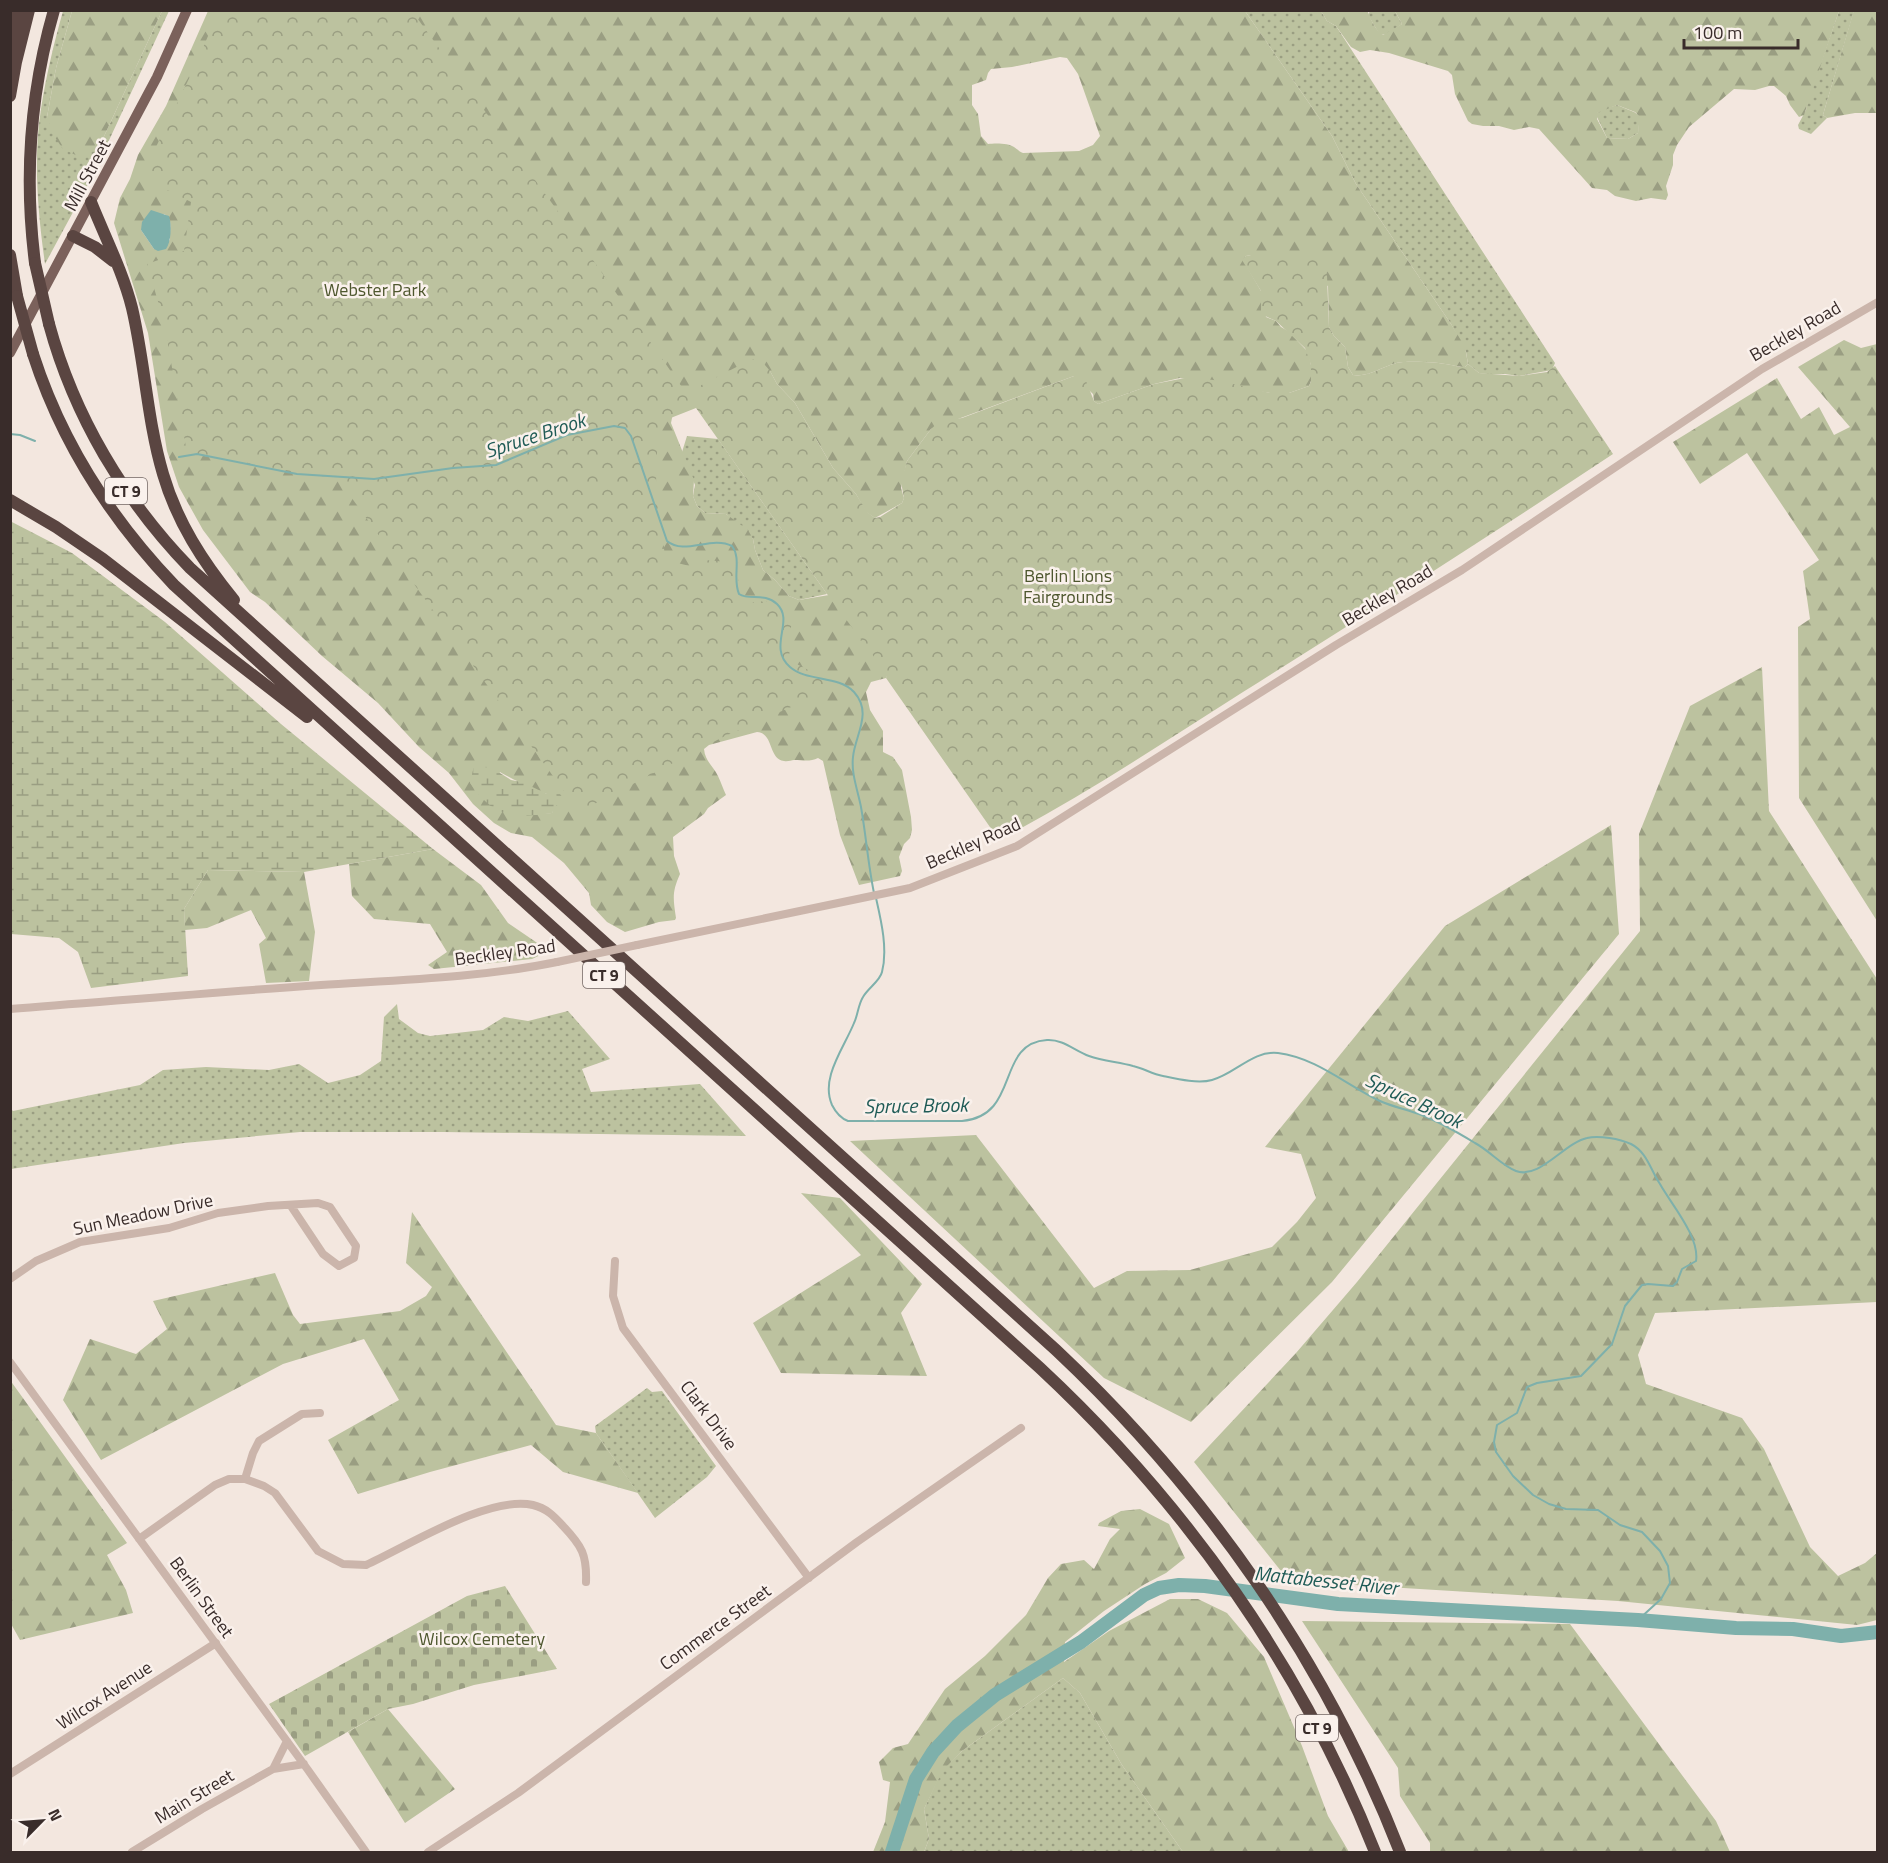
<svg xmlns="http://www.w3.org/2000/svg" width="1888" height="1863" viewBox="0 0 1888 1863" font-family="'Titillium Web',sans-serif">
<defs>
<pattern id="grass-dots" width="8" height="8" patternUnits="userSpaceOnUse" patternTransform="scale(1.5)"><rect width="8" height="8" fill="#bcc29f"/><path d="M2 2h.1M6 6h.1" fill="none" stroke="#9a9e82" stroke-width="1.8" stroke-linecap="round"/></pattern>
<pattern id="forest-firs" width="22" height="20" patternUnits="userSpaceOnUse" patternTransform="scale(1.5)"><rect width="22" height="20" fill="#bcc29f"/><path d="M5 1l3.5 6h-7zM16 11l3.5 6h-7z" fill="#9a9e82"/></pattern>
<pattern id="wetland-marsh" width="20" height="14" patternUnits="userSpaceOnUse" patternTransform="scale(1.5)"><rect width="20" height="14" fill="#bcc29f"/><path d="M1 5h8M5 5V1M11 12h8M15 12V8" fill="none" stroke="#9a9e82"/></pattern>
<pattern id="cemetery-stones" width="16" height="16" patternUnits="userSpaceOnUse" patternTransform="scale(1.5)"><rect width="16" height="16" fill="#bcc29f"/><path d="M2 7V4a2 2 0 0 1 4 0v3zM10 15v-3a2 2 0 0 1 4 0v3z" fill="#9a9e82"/></pattern>
<pattern id="park-crowns" width="20" height="18" patternUnits="userSpaceOnUse" patternTransform="scale(1.5)"><rect width="20" height="18" fill="#bcc29f"/><path d="M2 6a3 3 0 1 1 6 0M12 15a3 3 0 1 1 6 0" fill="none" stroke="#9a9e82"/></pattern>
</defs>
<rect width="100%" height="100%" fill="#f3e7df"/>
<path fill="url(#grass-dots)" d="M 63,11 L 72,11 L 56,68 L 47,117 L 100,145 L 162,11 L 169,11 L 92,177 L 45,264 C 38,214 33,159 41,109 C 46,76 54,43 63,11 Z
M 1245,11 L 1321,11 L 1327,21 L 1336,26 L 1555,363 L 1552,370 L 1519,376 L 1505,374 L 1487,374 L 1479,373 L 1468,364 L 1466,352 L 1451,324 L 1356,184 L 1332,136 Z
M 1370,11 L 1395,11 L 1402,24 L 1388,34 L 1380,35 L 1368,15 Z
M 1839,11 L 1854,11 L 1825,108 L 1823,115 L 1827,118 L 1811,134 L 1799,129 L 1798,125 L 1806,110 L 1808,100 Z
M 1617,105 L 1634,112 L 1640,116 L 1638,133 L 1628,139 L 1607,138 L 1596,115 L 1598,111 Z
M 687,436 L 718,439 L 827,594 L 799,600 L 789,596 L 775,580 L 763,570 L 755,550 L 753,539 L 726,514 L 705,513 L 697,506 L 693,496 L 695,485 L 682,452 Z
M 397,1004 L 399,1019 L 418,1033 L 430,1036 L 483,1030 L 504,1017 L 528,1021 L 568,1011 L 610,1059 L 582,1069 L 591,1092 L 700,1084 L 746,1136 L 443,1132 L 300,1132 L 184,1143 L 11,1169 L 11,1109 L 13,1111 L 140,1085 L 163,1070 L 206,1067 L 269,1070 L 299,1064 L 328,1083 L 360,1075 L 381,1061 L 384,1017 Z
M 647,1388 L 652,1392 L 662,1391 L 716,1466 L 707,1477 L 655,1518 L 596,1433 L 595,1426 Z
M 1063,1678 L 1080,1693 L 1122,1765 L 1183,1852 L 924,1852 L 929,1839 L 924,1809 L 942,1770 L 962,1751 Z"/>
<path fill="url(#forest-firs)" fill-rule="evenodd" d="M 1854,10 L 1877,11 L 1877,113 L 1855,113 L 1827,118 L 1823,115 L 1825,108 Z
M 72,11 L 162,11 L 100,145 L 82,158 L 63,149 L 54,136 L 47,117 L 56,68 Z
M 208,11 L 1245,11 L 1332,136 L 1356,184 L 1451,324 L 1465,347 L 1468,364 L 1465,367 C 1459,367 1456,366 1451,365 C 1439,362 1415,361 1403,362 C 1386,363 1370,378 1353,375 L 1348,367 L 1345,347 L 1334,336 L 1329,327 L 1328,286 L 1251,255 L 1246,256 L 1243,260 L 1261,291 L 1266,317 L 1276,321 L 1281,327 L 1288,331 L 1308,352 L 1311,365 L 1311,381 L 1309,386 L 1289,393 L 1270,393 L 1180,378 L 1154,384 L 1098,404 L 1094,401 L 1093,394 L 1074,376 L 931,429 L 907,461 L 901,488 L 904,498 L 902,503 L 875,518 L 866,512 L 856,494 L 833,468 L 795,403 L 777,384 L 770,371 L 673,413 L 671,423 L 694,480 L 693,496 L 697,506 L 705,513 L 726,514 L 748,530 L 753,539 L 755,550 L 763,570 L 775,580 L 789,596 L 799,600 L 829,595 L 888,674 L 886,678 L 871,682 L 866,692 L 870,710 L 883,731 L 883,752 L 893,757 L 902,770 L 911,817 L 912,830 L 910,838 L 904,844 L 899,857 L 902,871 L 900,876 L 859,885 L 840,835 L 823,761 L 818,758 C 810,762 803,760 794,760 C 791,760 788,762 784,761 C 768,759 774,733 757,732 L 709,745 L 704,749 C 705,761 713,766 718,776 C 721,782 723,789 726,795 L 708,808 L 704,814 L 673,837 L 674,856 L 680,874 C 672,892 673,898 676,918 L 675,920 L 659,922 L 625,932 L 607,922 L 591,905 L 589,893 L 564,863 L 532,837 L 511,833 L 494,823 L 473,804 L 449,773 L 419,747 L 378,703 L 322,656 L 265,602 L 250,592 L 203,530 L 179,487 L 167,451 L 148,333 L 114,223 L 120,198 L 130,179 L 138,155 L 166,106 ZM 1060,57 L 1067,58 L 1078,74 L 1100,136 L 1093,145 L 1079,151 L 1023,153 C 1020,152 1017,149 1014,147 C 1009,143 995,143 988,144 L 981,136 L 978,114 L 972,105 L 972,85 L 986,80 L 988,73 L 991,69 L 1012,67 ZM 164,214 C 174,219 169,230 170,240 L 154,249 L 141,230 ZM 500,772 C 506,776 542,794 548,794 C 551,795 554,794 557,794 L 552,813 C 529,814 507,820 489,803 Z
M 1321,11 L 1370,11 L 1368,12 C 1370,19 1377,32 1383,35 L 1402,24 L 1395,11 L 1839,11 L 1804,115 L 1799,117 L 1790,105 L 1786,96 L 1774,86 L 1769,86 L 1755,90 L 1734,89 L 1689,127 L 1677,145 L 1673,155 L 1673,165 L 1666,186 L 1668,195 L 1666,200 L 1651,198 L 1636,201 L 1615,196 L 1607,190 L 1592,188 L 1539,129 L 1529,127 L 1514,130 L 1499,126 L 1483,126 L 1472,124 L 1468,121 L 1455,94 L 1452,75 L 1448,71 L 1389,53 L 1370,50 L 1360,52 L 1351,47 L 1336,26 L 1327,21 ZM 1617,105 L 1635,112 L 1639,116 L 1638,133 L 1628,139 L 1607,138 L 1597,119 L 1597,113 Z
M 1844,340 L 1861,348 L 1877,344 L 1877,921 L 1799,798 L 1798,627 L 1810,619 L 1803,571 L 1819,560 L 1747,453 L 1700,484 L 1673,442 L 1777,378 L 1801,419 L 1819,407 L 1834,435 L 1850,427 L 1798,367 Z
M 1762,667 L 1769,811 L 1877,979 L 1877,1302 L 1655,1313 L 1638,1355 L 1646,1384 L 1742,1418 L 1764,1449 L 1810,1547 L 1838,1576 L 1865,1563 L 1877,1553 L 1877,1620 L 1857,1625 L 1618,1601 L 1289,1581 L 1194,1462 L 1296,1353 L 1357,1282 L 1640,931 L 1639,834 L 1690,706 Z
M 1611,825 L 1619,934 L 1332,1282 L 1191,1422 L 1104,1378 L 850,1141 L 976,1135 L 1094,1288 L 1127,1271 L 1190,1270 L 1272,1247 L 1297,1222 L 1316,1198 L 1301,1154 L 1265,1147 L 1445,926 Z
M 433,849 L 481,885 L 508,923 L 549,951 L 532,959 L 434,969 L 428,965 L 447,952 L 430,924 L 374,919 L 352,896 L 349,864 Z
M 208,870 L 304,872 L 315,932 L 309,981 L 266,983 L 259,944 L 266,938 L 251,910 L 207,928 L 185,930 L 184,909 Z
M 801,1193 L 840,1198 L 922,1284 L 901,1313 L 927,1376 L 781,1373 L 753,1323 L 861,1255 Z
M 412,1212 L 556,1425 L 596,1433 L 638,1493 L 563,1472 L 531,1445 L 430,1472 L 358,1494 L 328,1440 L 399,1400 L 364,1339 L 283,1364 L 101,1460 L 63,1400 L 90,1339 L 136,1354 L 167,1329 L 153,1301 L 275,1273 L 293,1315 L 300,1324 L 400,1311 L 426,1296 L 432,1287 L 406,1263 Z
M 10,1380 L 127,1543 L 107,1555 L 126,1590 L 133,1613 L 20,1640 L 10,1622 Z
M 1140,1509 L 1169,1524 L 1185,1558 L 1166,1573 L 1145,1584 L 1104,1611 L 1065,1642 L 1064,1662 L 1109,1631 L 1170,1599 L 1198,1599 L 1227,1613 L 1264,1657 L 1302,1746 L 1328,1816 L 1349,1852 L 1183,1852 L 1122,1765 L 1080,1693 L 1063,1678 L 962,1751 L 943,1770 L 924,1809 L 929,1839 L 924,1852 L 873,1852 L 885,1822 L 890,1782 L 883,1780 L 879,1762 L 893,1748 L 908,1744 L 945,1689 L 985,1656 L 1026,1615 L 1048,1578 L 1061,1564 L 1084,1560 L 1094,1569 L 1110,1539 L 1120,1529 L 1098,1526 L 1099,1523 L 1121,1511 Z
M 1302,1621 L 1570,1624 L 1716,1821 L 1730,1852 L 1430,1852 L 1430,1843 L 1400,1796 L 1398,1768 Z
M 388,1709 L 455,1789 L 405,1823 L 348,1732 Z"/>
<path fill="url(#wetland-marsh)" d="M 10,521 L 72,553 L 165,622 L 281,724 L 433,849 L 304,872 L 208,870 L 184,909 L 188,976 L 91,988 L 78,952 L 59,938 L 11,934 Z
M 474,766 L 492,768 L 511,780 L 522,782 L 547,794 L 560,794 L 563,798 L 556,806 L 552,813 C 511,819 495,818 470,783 Z"/>
<path fill="url(#cemetery-stones)" d="M 505,1586 L 557,1669 L 474,1685 L 413,1704 L 388,1709 L 305,1756 L 269,1704 L 467,1596 Z"/>
<path fill="url(#park-crowns)" d="M 219,10 L 412,11 L 586,250 L 686,393 L 750,360 L 760,359 L 770,371 L 777,384 L 795,403 L 833,468 L 856,494 L 867,512 L 875,518 L 880,517 L 902,503 L 904,498 L 901,482 L 907,461 L 931,429 L 940,421 L 962,418 L 1074,376 L 1084,376 L 1094,401 L 1098,404 L 1154,384 L 1190,377 L 1221,381 L 1270,393 L 1289,393 L 1309,386 L 1311,381 L 1311,365 L 1305,348 L 1276,321 L 1261,314 L 1261,291 L 1242,260 L 1246,256 L 1251,255 L 1304,255 L 1319,257 L 1325,266 L 1327,276 L 1329,327 L 1334,336 L 1345,347 L 1348,367 L 1353,375 C 1370,378 1386,363 1403,362 C 1415,361 1439,362 1451,365 C 1456,366 1459,367 1465,367 L 1468,364 L 1479,373 L 1519,376 L 1547,372 L 1555,366 L 1613,454 C 1491,535 1367,614 1243,692 C 1163,743 1083,796 999,840 L 886,678 L 887,674 L 827,594 L 696,408 L 658,423 L 656,483 L 661,512 L 665,560 L 698,568 L 705,560 L 740,563 L 737,596 L 742,607 L 757,601 L 787,604 L 792,611 L 789,660 L 839,686 L 723,737 L 579,812 L 338,479 L 187,453 L 164,322 L 147,264 L 184,251 L 191,202 L 142,177 L 151,159 L 156,162 L 155,149 L 197,62 Z"/>
<path fill="#7eb0ab" d="M 151,210 L 169,216 C 172,225 171,242 166,249 L 158,251 L 154,249 L 141,230 L 142,222 Z"/>
<g fill="none" stroke-linecap="round" stroke-linejoin="round">
<path stroke="#7eb0ab" stroke-width="2" d="M 10,434 L 20,435 L 35,441
M 179,457 L 197,454 L 297,474 L 374,479 L 453,468 L 496,465 L 567,435 L 614,426 L 625,428 L 631,436 L 667,541 C 685,556 711,535 732,546 C 742,559 732,578 739,594 C 750,601 764,592 777,604 C 795,621 767,647 790,667 C 807,682 838,675 854,692 C 873,713 855,735 853,757 C 851,774 858,791 861,807 C 866,835 868,864 874,893
M 876,898 C 881,920 888,949 882,972 C 880,981 868,988 863,997 C 858,1005 858,1015 854,1023 C 844,1048 820,1078 832,1105 C 836,1113 840,1118 848,1121 L 962,1121 C 1021,1116 995,1043 1047,1040 C 1063,1039 1075,1051 1089,1056 C 1103,1061 1118,1062 1133,1066 C 1143,1068 1152,1074 1163,1076 C 1177,1079 1198,1084 1212,1080 C 1235,1074 1253,1050 1278,1053 C 1317,1058 1346,1085 1380,1101 C 1393,1107 1406,1109 1419,1114 C 1438,1121 1457,1132 1475,1143 C 1490,1151 1501,1165 1516,1171 C 1539,1180 1564,1143 1587,1138 C 1599,1135 1620,1139 1631,1144 C 1647,1152 1651,1171 1660,1184 C 1671,1204 1700,1237 1696,1261 L 1682,1269 L 1677,1282 L 1673,1286 L 1648,1284 L 1642,1285 L 1625,1306 L 1612,1344 L 1581,1376 L 1537,1383 L 1527,1387 L 1517,1413 L 1497,1425 L 1494,1442 L 1496,1452 L 1513,1476 L 1533,1495 L 1549,1504 L 1566,1509 L 1598,1510 L 1620,1525 L 1642,1532 L 1660,1551 L 1668,1566 L 1670,1583 L 1661,1599 L 1638,1620"/>
<path stroke="#7eb0ab" stroke-width="14" d="M 892,1852 L 916,1779 L 933,1752 L 957,1726 L 995,1695 L 1081,1642 L 1144,1595 L 1159,1588 L 1179,1585 L 1205,1586 L 1338,1604 L 1638,1620 L 1736,1628 L 1793,1629 L 1841,1636 L 1878,1632"/>
<path stroke="#cbb5ab" stroke-width="8" d="M 637,945 L 910,888 L 1017,846 L 1336,645 L 1462,570 L 1762,369 L 1878,302
M 10,1009 C 114,1001 217,992 321,985 C 400,980 479,978 557,962
M 615,1261 L 613,1296 L 623,1328 L 809,1578
M 10,1279 L 36,1261 L 80,1242 L 169,1228 L 218,1213 L 268,1206 L 318,1203 L 330,1207 L 356,1246 L 354,1258 L 339,1266 L 323,1254 L 291,1206
M 10,1362 L 308,1770 L 366,1852
M 245,1479 L 253,1453 L 259,1441 L 302,1414 L 320,1413
M 139,1539 L 215,1485 L 229,1479 L 245,1479 L 264,1486 L 275,1493 L 318,1551 L 343,1564 L 366,1565 C 408,1546 488,1495 533,1505 C 546,1508 554,1516 563,1526 C 582,1546 587,1555 586,1582
M 273,1769 L 287,1741
M 10,1774 L 216,1643
M 132,1852 L 202,1809 L 273,1769 L 304,1764
M 428,1852 L 518,1793 L 857,1542 L 1021,1428"/>
<path stroke="#7b615b" stroke-width="10" d="M 10,353 L 157,77 L 187,10"/>
<path stroke="#5a4541" stroke-width="12" d="M 11,51 L 18,10
M 10,96 L 16,62 L 29,10
M 91,202 C 105,237 123,272 132,308 C 145,363 147,420 163,474 C 177,522 203,562 234,600
M 73,236 L 95,247 L 113,261
M 10,255 L 17,296
M 35,263 C 24,177 30,93 54,10
M 49,324 C 74,416 124,500 190,568 L 1056,1350 C 1206,1491 1325,1660 1400,1852
M 33,354 C 61,441 111,519 174,585 L 1040,1368 C 1185,1503 1302,1667 1375,1852
M 10,500 L 56,527 L 103,559 L 307,717"/>
<path stroke="#cbb5ab" stroke-width="8" d="M 557,962 L 637,945"/>
<path stroke="#5a4541" stroke-width="12" d="M 35,263 L 49,324
M 17,296 L 33,354"/>
</g>
<g text-anchor="middle" dominant-baseline="central" stroke-width="5" stroke-linejoin="round" paint-order="stroke">
<g fill="#faf1ec" stroke="#736764" stroke-width="1.5">
<rect x="105" y="478" width="42" height="26" rx="4.5"/>
<rect x="583" y="962" width="42" height="26" rx="4.5"/>
<rect x="1296" y="1715" width="42" height="26" rx="4.5"/>
</g>
<g font-size="16" font-weight="bold" fill="#392c2a">
<text x="126" y="491">CT 9</text>
<text x="604" y="975">CT 9</text>
<text x="1317" y="1728">CT 9</text>
</g>
<g font-size="18" fill="#392c2a" stroke="#faf1ec">
<text transform="translate(87 175) rotate(-62)">Mill Street</text>
<text transform="translate(1795 331) rotate(-30)">Beckley Road</text>
<text transform="translate(1387 595) rotate(-31)">Beckley Road</text>
<text transform="translate(973 843) rotate(-24)">Beckley Road</text>
<text transform="translate(505 952) rotate(-8)">Beckley Road</text>
<text transform="translate(143 1214) rotate(-12)">Sun Meadow Drive</text>
<text transform="translate(709 1415) rotate(53)">Clark Drive</text>
<text transform="translate(202 1597) rotate(54)">Berlin Street</text>
<text transform="translate(715 1627) rotate(-36)">Commerce Street</text>
<text transform="translate(104 1695) rotate(-33)">Wilcox Avenue</text>
<text transform="translate(194 1796) rotate(-31)">Main Street</text>
</g>
<g font-size="18" fill="#4e572e" stroke="#faf1ec">
<text x="375" y="289">Webster Park</text>
<text x="1068" y="575">Berlin Lions<tspan x="1068" dy="21">Fairgrounds</tspan></text>
<text x="482" y="1638">Wilcox Cemetery</text>
</g>
<g font-size="20" font-style="italic" fill="#1f5b56" stroke="#faf1ec">
<text transform="translate(535 435) rotate(-18)">Spruce Brook</text>
<text transform="translate(1414 1100) rotate(25)">Spruce Brook</text>
<text transform="translate(916 1105) rotate(-1)">Spruce Brook</text>
<text transform="translate(1326 1580) rotate(6)">Mattabesset River</text>
</g>
</g>
<rect width="1888" height="1863" fill="none" stroke="#392c2a" stroke-width="24"/>
<g transform="translate(42 1821) rotate(65)" stroke="#faf1ec" stroke-width="4.5" paint-order="stroke">
<path d="M0-4.5L10 22L0 15L-10 22Z" fill="#392c2a"/>
<text y="-9" font-size="16" font-weight="bold" text-anchor="middle" fill="#392c2a">N</text>
</g>
<path d="M1684 39v9h114v-9" fill="none" stroke="#392c2a" stroke-width="3"/>
<text x="1693" y="39" font-size="18" fill="#392c2a" stroke="#faf1ec" stroke-width="4.5" paint-order="stroke">100 m</text>
</svg>
